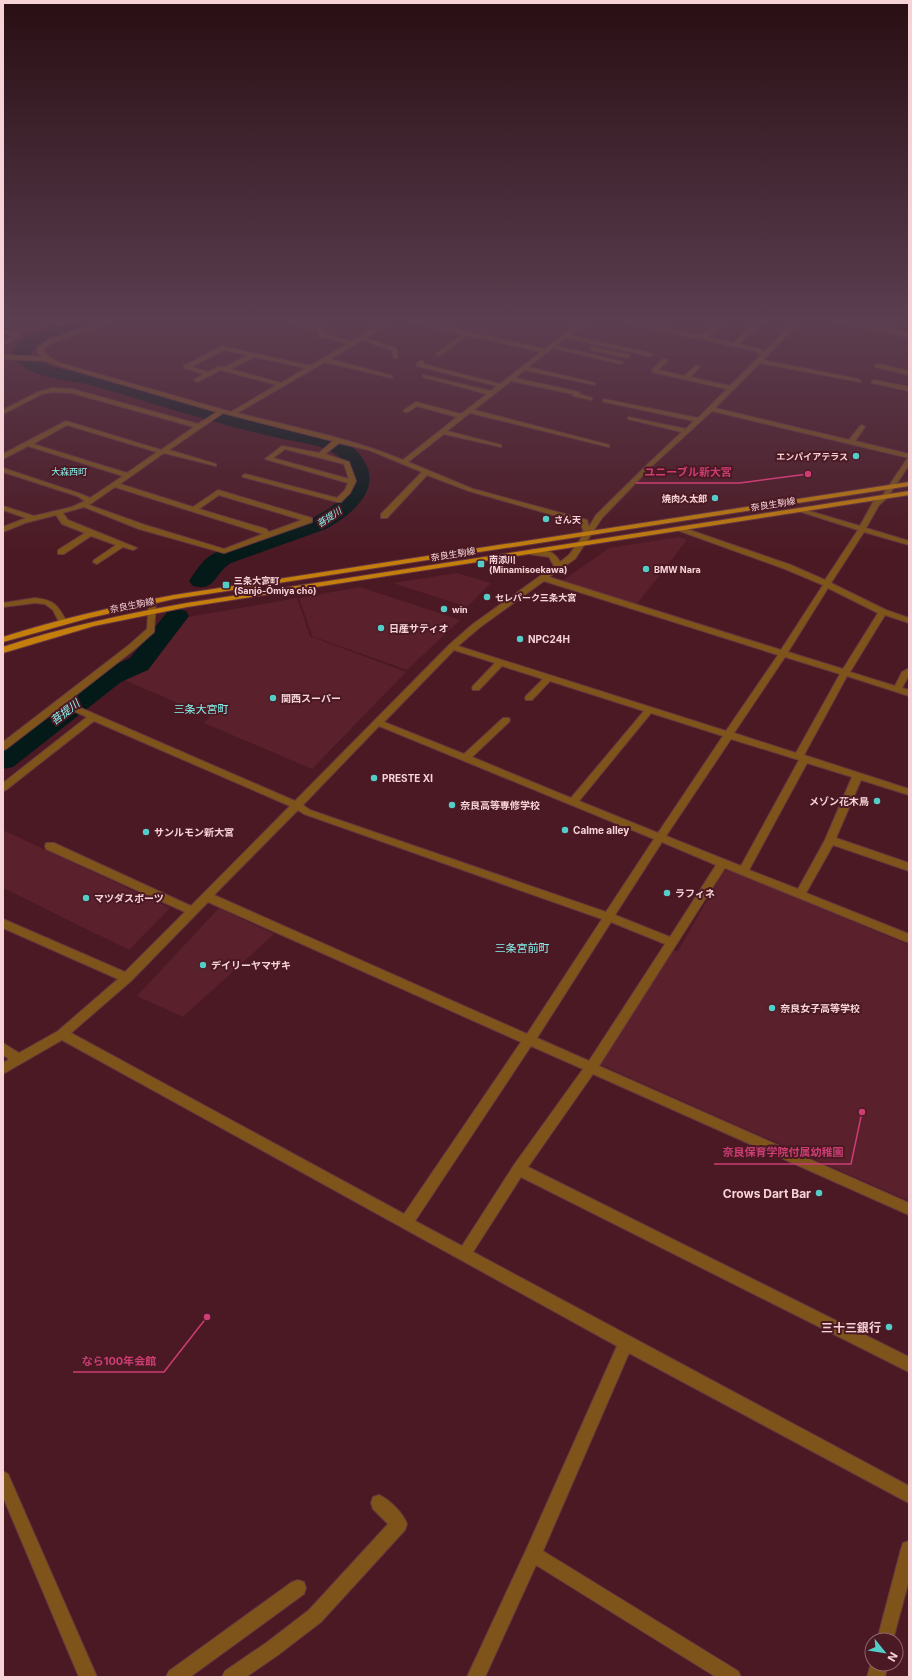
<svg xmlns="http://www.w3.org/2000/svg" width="912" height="1680" viewBox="0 0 912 1680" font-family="Inter,'Noto Sans JP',sans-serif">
<rect width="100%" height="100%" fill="#4b1923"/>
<path fill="#5a202c" d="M 679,537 L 687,540 L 637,604 L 562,581 L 609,548 Z
M 457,573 L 491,583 L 467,607 L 393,583 Z
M 360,587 L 460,620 L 407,670 L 312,636 L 299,598 Z
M 297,598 L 310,636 L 406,672 L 312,769 L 204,723 L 210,717 L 122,679 L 157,653 L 177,619 Z
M 3,830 L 170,908 L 129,950 L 3,888 Z
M 729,870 L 909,945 L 909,1201 L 599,1064 L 673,951 L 678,951 L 724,871 Z
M 219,908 L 274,934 L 183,1017 L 137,996 Z"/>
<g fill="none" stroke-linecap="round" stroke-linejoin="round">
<path fill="#041a19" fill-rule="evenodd" d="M 80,318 L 101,318 C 90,334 45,333 31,352 L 36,359 L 52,367 L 99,376 L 236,415 L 343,441 C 352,446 358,451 363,459 C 384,489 350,516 326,529 L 231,563 C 214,573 216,592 193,586 L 189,581 C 195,572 203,559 213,554 C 242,538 360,520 348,472 C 343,447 309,444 288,440 C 221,426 156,404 90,385 C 70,380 50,380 31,371 C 22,367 17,361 13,352 L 21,341 L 36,332 Z
M 177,609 L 186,611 L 189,616 L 148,670 L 121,682 L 13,767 L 3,769 L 3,746 L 103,670 L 130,658 L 168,611 Z"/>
<g stroke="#663740" stroke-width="2">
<path id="minor" d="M 34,318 C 43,317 51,321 60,322 C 67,323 74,317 82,318 L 62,326 Z
M 107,318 L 113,318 C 93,333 64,334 44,348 L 44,352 L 50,358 L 63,364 L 231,412 L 277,385 L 221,370 L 197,382 L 194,380 L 195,379 L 204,374 L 184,368 L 184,366 L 222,346 L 310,366 L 347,344 L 318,335 L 318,331 L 282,319 L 282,318 L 288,318 L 323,329 L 323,333 L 351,342 L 390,318 L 395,318 L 366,338 L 396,348 L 398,358 L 394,358 L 391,350 L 362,340 L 330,359 L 392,376 L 392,378 L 325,362 L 237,413 C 293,427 350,438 403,460 L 457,417 L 417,406 L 408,412 L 404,412 L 404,410 L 416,402 L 461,414 L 487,394 L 423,377 L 423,375 L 491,391 L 497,386 L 417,366 L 416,365 L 420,361 L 424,361 L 423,364 L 500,384 L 541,352 L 468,335 L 439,356 L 437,355 L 437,353 L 463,334 L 397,319 L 397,318 L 404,318 L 545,349 L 585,318 L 590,318 L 570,335 L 653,354 L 650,356 L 566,338 L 556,346 L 624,362 L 621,364 L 553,348 L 528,367 L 595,383 L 595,385 L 525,370 L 515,378 L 579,392 L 579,394 L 592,398 L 592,400 L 573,396 L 573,394 L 511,381 L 474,410 L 609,445 L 609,447 L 470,413 L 447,431 L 501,445 L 501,447 L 444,434 L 408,462 L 473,489 L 587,520 L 589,527 L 596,515 L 650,462 L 682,432 L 628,419 L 628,417 L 686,429 L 694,421 L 605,402 L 603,401 L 603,399 L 698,418 L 727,389 L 652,372 L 652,370 L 663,359 L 668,360 L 658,370 L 684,376 L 697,365 L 700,367 L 690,377 L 730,386 L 761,355 L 755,351 L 617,320 L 615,318 L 622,318 L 701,336 L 725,318 L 730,318 L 707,337 L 733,343 L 763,318 L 768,318 L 739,344 L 759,349 L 764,352 L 798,318 L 803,318 L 763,360 L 858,379 L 861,381 L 860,382 L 760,363 L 715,408 L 849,440 L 860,426 L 862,425 L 865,427 L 855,441 L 909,454 L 909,465 L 887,498 L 879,505 L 866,528 L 909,541 L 909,545 L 864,532 L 831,583 L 886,610 L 909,618 L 909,623 L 885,615 L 850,672 L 895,686 L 902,672 L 909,668 L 909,675 L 902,688 L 909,690 L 909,696 L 847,676 L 804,755 L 909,789 L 909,795 L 861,780 L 836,838 L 909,863 L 909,871 L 833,845 L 806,893 L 909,934 L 909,943 L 725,868 L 599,1066 L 909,1203 L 909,1215 L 593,1074 L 528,1167 L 909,1357 L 909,1372 L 521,1177 L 473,1252 L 909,1486 L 909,1503 L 629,1353 L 543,1551 L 738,1671 L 741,1677 L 716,1677 L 536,1565 L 485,1677 L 467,1677 L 527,1548 L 617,1346 L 62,1040 L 3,1074 L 3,1063 L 9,1059 L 3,1055 L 3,1043 L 19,1053 L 58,1031 L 118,979 L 3,928 L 3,919 L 125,972 L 185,912 L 46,849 L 45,846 L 46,843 L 54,843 L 191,906 L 290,806 L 94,721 L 6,790 L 3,791 L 3,783 L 87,717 L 62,706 L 6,749 L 3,750 L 3,742 L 129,645 L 147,629 L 149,600 L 155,600 L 156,602 L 154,632 L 135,649 L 67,702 L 295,801 L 449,645 L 473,624 L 554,566 L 549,557 L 529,554 L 529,550 C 541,548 554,550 560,562 L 569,555 L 584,534 L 581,523 L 469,491 L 427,475 L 387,518 L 381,518 L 381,514 L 422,472 L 369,450 L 339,443 L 325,454 L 349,462 L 356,481 L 350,493 L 341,502 L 337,502 L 243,477 L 242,476 L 245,474 L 337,498 L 345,490 L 348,483 L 265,459 L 282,446 L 319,453 L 333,441 L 223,413 L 169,450 L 216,464 L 216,466 L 164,453 L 120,484 L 193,507 L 218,490 L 312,518 L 312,522 L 224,553 L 139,529 L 84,507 L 63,513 L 68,520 L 137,548 L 133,550 L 123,547 L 97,564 L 93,562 L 94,560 L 116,545 L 91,536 L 64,554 L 58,554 L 58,550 L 85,533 L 62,524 L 56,515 L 25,523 L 3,532 L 3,527 L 26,518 L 3,510 L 3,506 L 34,516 L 72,507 L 85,501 L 77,496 L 3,472 L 3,468 L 81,494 L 90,498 L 123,476 L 28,446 L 3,459 L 3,454 L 66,421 L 161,450 L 194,427 L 72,393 L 52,392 L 42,394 L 3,414 L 3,410 L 38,392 L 52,388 L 72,389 L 198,424 L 217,412 L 59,366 L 47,361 L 3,359 L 3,355 L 42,357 L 38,353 L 38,347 L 48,340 L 83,328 ZM 223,350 L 248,355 L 225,367 L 218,367 L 208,372 L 191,367 ZM 254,357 L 306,368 L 281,383 L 230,369 ZM 712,411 L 909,458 L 907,459 L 882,496 L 873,502 L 860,526 L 799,508 L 795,510 L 858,530 L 825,580 L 791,565 L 681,527 L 678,527 L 674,529 L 785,569 L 823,585 L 781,650 L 549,577 L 575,559 L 602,518 L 654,464 ZM 67,425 L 157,452 L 127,473 L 33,444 ZM 285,449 L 344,464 L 349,479 L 273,458 ZM 115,487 L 260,533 L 263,534 L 224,549 L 145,525 L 89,505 ZM 219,495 L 302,520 L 269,532 L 266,529 L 199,509 ZM 544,581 L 778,655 L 726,731 L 458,646 L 479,628 ZM 828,588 L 878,613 L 843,669 L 788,652 ZM 454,650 L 495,663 L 473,686 L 472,688 L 473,690 L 479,690 L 502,666 L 543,679 L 526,696 L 525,698 L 526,700 L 532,700 L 550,681 L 644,711 L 571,798 L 472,757 L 509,722 L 510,720 L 509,718 L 503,718 L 464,754 L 384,722 ZM 785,657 L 840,674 L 796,753 L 734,733 ZM 651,713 L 723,736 L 658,833 L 579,801 ZM 379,726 L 654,839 L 606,912 L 310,810 L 303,805 ZM 731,739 L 799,760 L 741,866 L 666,836 ZM 807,763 L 852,777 L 825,840 L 798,889 L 749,870 ZM 298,810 L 304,814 L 602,919 L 527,1034 L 214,895 ZM 662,842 L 716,865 L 670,937 L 615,915 ZM 208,902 L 521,1042 L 404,1214 L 71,1033 L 131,981 ZM 611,922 L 665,944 L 589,1061 L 537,1038 ZM 531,1046 L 583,1069 L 514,1165 L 462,1246 L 415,1221 Z
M 252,318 L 259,318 L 256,320 Z
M 818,318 L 827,318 L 883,328 L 891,318 L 895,318 L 888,329 L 909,333 L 909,337 Z
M 3,329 L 17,333 L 18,338 L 3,345 L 3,341 L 12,337 L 12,335 L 3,333 Z
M 593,347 L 627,354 L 630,356 L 627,358 L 591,350 L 591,348 Z
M 877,364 L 909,371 L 909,375 L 875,367 L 875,365 Z
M 874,380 L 909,387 L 909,391 L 872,383 L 872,381 Z
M 35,598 C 55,600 58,606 67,622 L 66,624 L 60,624 L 53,610 L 45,604 L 35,603 L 3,607 L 3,603 Z
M 3,1471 L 8,1474 L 97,1677 L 79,1677 L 3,1497 Z
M 379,1495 C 390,1500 403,1513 407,1524 L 405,1530 L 321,1622 L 278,1655 L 246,1677 L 222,1677 L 225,1671 L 266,1643 L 309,1610 L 388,1524 L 373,1509 L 371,1503 L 373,1497 Z
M 909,1541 L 909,1580 L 893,1640 L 877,1640 L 901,1549 L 903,1543 Z
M 298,1580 L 304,1582 L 306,1588 L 304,1594 L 190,1677 L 166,1677 L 169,1671 L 292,1582 Z
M 872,1660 L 872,1664 L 888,1664 L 885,1677 L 867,1677 Z"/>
</g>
<g stroke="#663740" stroke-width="2">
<path id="major" d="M 909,482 L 909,486 L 174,599 L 89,618 L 3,642 L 3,637 C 59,619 116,606 174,595 Z
M 909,491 L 909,495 L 187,607 L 94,626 L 3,653 L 3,647 C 63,627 125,614 187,603 Z"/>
</g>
<use href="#minor" fill="#7e541a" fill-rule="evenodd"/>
<use href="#major" fill="#c37e0b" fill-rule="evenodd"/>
</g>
<linearGradient id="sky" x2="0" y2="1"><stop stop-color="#290e13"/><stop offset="0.58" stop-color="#5b3e50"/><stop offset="1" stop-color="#5b3e50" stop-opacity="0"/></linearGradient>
<rect width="912" height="553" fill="url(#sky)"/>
<g fill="#54cdc8" stroke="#4b1923" stroke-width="1.5">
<circle cx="856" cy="456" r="4"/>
<circle cx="715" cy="498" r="4"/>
<circle cx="546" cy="519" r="4"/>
<rect x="477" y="560" width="8" height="8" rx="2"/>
<circle cx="646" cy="569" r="4"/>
<rect x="222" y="581" width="8" height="8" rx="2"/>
<circle cx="487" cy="597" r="4"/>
<circle cx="444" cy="609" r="4"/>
<circle cx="381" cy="628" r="4"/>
<circle cx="520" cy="639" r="4"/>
<circle cx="273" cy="698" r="4"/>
<circle cx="374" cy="778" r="4"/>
<circle cx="877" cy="801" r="4"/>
<circle cx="452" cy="805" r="4"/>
<circle cx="565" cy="830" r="4"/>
<circle cx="146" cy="832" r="4"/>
<circle cx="667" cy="893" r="4"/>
<circle cx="86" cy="898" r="4"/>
<circle cx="203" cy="965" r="4"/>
<circle cx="772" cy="1008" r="4"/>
<circle cx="819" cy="1193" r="4"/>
<circle cx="889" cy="1327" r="4"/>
</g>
<g text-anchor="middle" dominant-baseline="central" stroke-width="4" stroke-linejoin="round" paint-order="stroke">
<g font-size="9" font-weight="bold" fill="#f6d3d7" stroke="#4b1923" text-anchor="start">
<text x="848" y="456" text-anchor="end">エンパイアテラス</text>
<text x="707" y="498" text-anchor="end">焼肉久太郎</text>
<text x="554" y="519">さん天</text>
<text x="489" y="559">南添川<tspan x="489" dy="10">(Minamisoekawa)</tspan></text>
<text x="654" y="569">BMW Nara</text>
<text x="234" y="580">三条大宮町<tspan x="234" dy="10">(Sanjō-Ōmiya chō)</tspan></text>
<text x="495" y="597">セレパーク三条大宮</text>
<text x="452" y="609">win</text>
</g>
<g font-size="9" fill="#86f1eb" stroke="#4b1923">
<text x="69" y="471">大森西町</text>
</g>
<g font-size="9" fill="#f6d3d7" stroke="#4b1923">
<text transform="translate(773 504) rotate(-9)">奈良生駒線</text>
<text transform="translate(453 554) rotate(-9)">奈良生駒線</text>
<text transform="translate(132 605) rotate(-11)">奈良生駒線</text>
</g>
<g font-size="9" font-style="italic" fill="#89f9f3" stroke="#4b1923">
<text transform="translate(329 517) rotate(-34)">菩提川</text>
</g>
<g font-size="10" font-weight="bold" fill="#f6d3d7" stroke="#4b1923" text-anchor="start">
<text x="389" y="628">日産サティオ</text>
<text x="528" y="639">NPC24H</text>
<text x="281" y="698">関西スーパー</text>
<text x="382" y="778">PRESTE Ⅺ</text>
<text x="869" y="801" text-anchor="end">メゾン花木鳥</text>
<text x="460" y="805">奈良高等専修学校</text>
<text x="573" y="830">Calme alley</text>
<text x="154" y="832">サンルモン新大宮</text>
<text x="675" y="893">ラフィネ</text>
<text x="94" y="898">マツダスポーツ</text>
<text x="211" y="965">デイリーヤマザキ</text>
<text x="780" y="1008">奈良女子高等学校</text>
</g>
<g font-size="11" fill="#86f1eb" stroke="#4b1923">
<text x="201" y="709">三条大宮町</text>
<text x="522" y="948">三条宮前町</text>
</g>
<g font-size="11" font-style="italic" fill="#89f9f3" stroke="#4b1923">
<text transform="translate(65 712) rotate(-38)">菩提川</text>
</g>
<g font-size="12" font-weight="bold" fill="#f6d3d7" stroke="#4b1923" text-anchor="end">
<text x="811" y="1193">Crows Dart Bar</text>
<text x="881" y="1327">三十三銀行</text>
</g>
</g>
<path fill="none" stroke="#cc3d74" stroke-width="1.5" d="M808 474L740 483H636M862 1112L851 1164H714M207 1317L164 1372H73"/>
<g fill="#cc3d74" stroke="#4b1923" stroke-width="1.5">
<circle cx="808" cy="474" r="4"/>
<circle cx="862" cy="1112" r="4"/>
<circle cx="207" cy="1317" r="4"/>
</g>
<g font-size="11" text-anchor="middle" font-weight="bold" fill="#cc3d74" stroke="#4b1923" stroke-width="4" stroke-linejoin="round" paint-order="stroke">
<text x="688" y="476">ユニーブル新大宮</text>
<text x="783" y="1156">奈良保育学院付属幼稚園</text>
<text x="119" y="1365">なら100年会館</text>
</g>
<rect width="912" height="1680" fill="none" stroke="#f6d3d7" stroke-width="8"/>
<g transform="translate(884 1652) rotate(120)"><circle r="19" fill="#4b1923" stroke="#8f636b"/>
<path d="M0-3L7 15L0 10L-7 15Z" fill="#54cdc8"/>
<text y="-6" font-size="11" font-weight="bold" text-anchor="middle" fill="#f6d3d7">N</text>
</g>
</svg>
